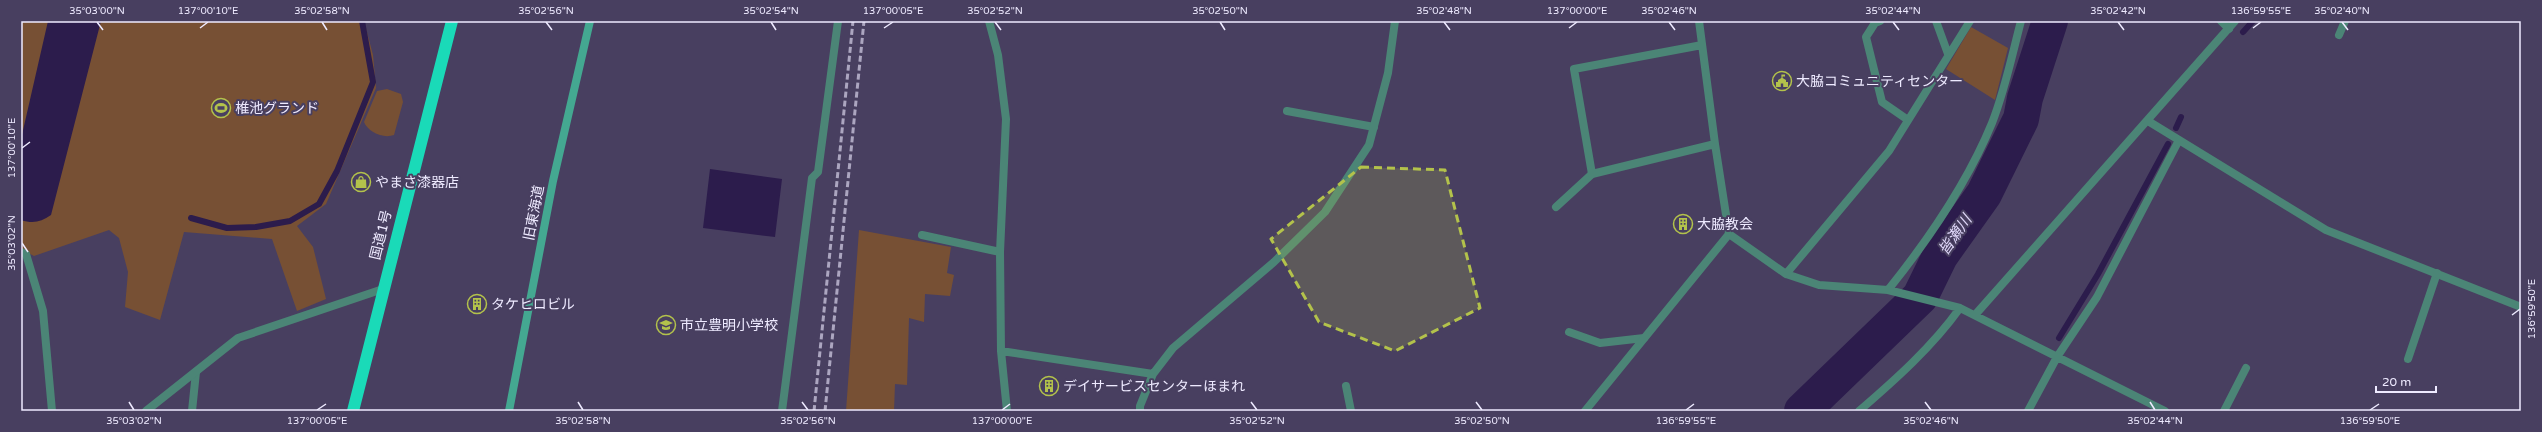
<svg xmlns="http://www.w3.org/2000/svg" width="2542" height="432" viewBox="0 0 2542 432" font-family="'Varela Round','Noto Sans JP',sans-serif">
<rect width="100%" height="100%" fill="#483f60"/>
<path fill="#775034" d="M 22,21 L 364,21 L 373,55 L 376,88 L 326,204 L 297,226 L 313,247 L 326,299 L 297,311 L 272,239 L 184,232 L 160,320 L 125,307 L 128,272 L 119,238 L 109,230 L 34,256 L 21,249 Z
M 1971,27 L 2008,48 L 1995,100 L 1946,69 Z
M 387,89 L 401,94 L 403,102 L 394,135 C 383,139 368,132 364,122 L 377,91 Z
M 859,230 L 951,247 L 947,273 L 954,275 L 950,296 L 925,294 L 924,322 L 909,318 L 907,385 L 895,384 L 894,411 L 846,411 Z"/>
<path fill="#2c1c4c" d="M 48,21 L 101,21 L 51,215 C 41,222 33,224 21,220 L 21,139 Z
M 710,169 L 782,179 L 775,237 L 703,228 Z"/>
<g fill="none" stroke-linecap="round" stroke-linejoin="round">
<path stroke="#2c1c4c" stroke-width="6" d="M 2243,32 L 2253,21
M 2176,128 L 2181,117
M 191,218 L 227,228 L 256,227 L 290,221 L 319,204 L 337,171 L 373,82 L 362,21
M 2059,338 L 2098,274 L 2168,144"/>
<path stroke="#2c1c4c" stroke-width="36" d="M 1802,411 L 1920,297 L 1940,256 L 1984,194 L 2021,119 L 2025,98 L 2050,21"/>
<path stroke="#4b8576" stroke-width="8" d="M 2339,35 L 2345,21
M 1287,111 L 1374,127
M 1556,207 L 1592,174
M 922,235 L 1000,252
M 1569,332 L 1600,343 L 1644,338
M 2408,359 L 2437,273
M 1346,386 L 1351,411
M 192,411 L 196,372
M 2224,411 L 2246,368"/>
<path stroke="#4b8576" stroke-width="8" d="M 989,21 L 998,55 L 1006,119 L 1000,252 L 1001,351 L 1153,374
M 1699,21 L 1715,144 L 1729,234 L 1786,274 L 1819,285 L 1888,290 L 1960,308 L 2165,411
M 1880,21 L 1875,23 L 1866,37 L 1882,102 L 1908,120
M 1936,21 L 1948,54
M 2221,21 L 2229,29
M 1702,45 L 1574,69 L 1592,174 L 1715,144
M 2148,121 L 2326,230 L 2521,307
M 21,252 L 26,254 L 43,311 L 52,411
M 1786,274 L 1889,151 L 1970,21
M 1888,290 C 1929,239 1967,184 1992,123 C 2005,90 2012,55 2021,21
M 1975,315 L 2235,21
M 1001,351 L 1007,411
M 146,411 L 238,338 L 383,289
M 782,411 L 812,178 L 818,172 L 838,21
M 1140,411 L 1140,406 L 1153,374 L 1173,348 L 1274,262 L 1325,212 L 1369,145 L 1388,73 L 1395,21
M 1585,411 L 1729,234
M 1859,411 C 1895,380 1932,347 1960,308
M 2028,411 L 2057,357 L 2097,297 L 2179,140"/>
<path stroke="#44a891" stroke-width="8" d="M 509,411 L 553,181 L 590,21"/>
<path stroke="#1adab8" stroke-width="12" d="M 353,411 L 452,21"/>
<path stroke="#aca6c0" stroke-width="3" stroke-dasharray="6 3" stroke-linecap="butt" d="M 814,411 L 853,21
M 825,411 L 864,21"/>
</g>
<path fill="#b3c24b" fill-opacity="0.2" stroke="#b3c24b" stroke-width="3" stroke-dasharray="8 5" stroke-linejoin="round" d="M 1361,167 L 1445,170 L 1480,308 L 1395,351 L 1319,322 L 1271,239 Z"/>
<path fill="none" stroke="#eeeaff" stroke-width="1.5" d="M 97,22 L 103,30M 322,22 L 327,30M 546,22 L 552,30M 771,22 L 776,30M 995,22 L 1001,30M 1220,22 L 1225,30M 1444,22 L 1450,30M 1669,22 L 1675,30M 1893,22 L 1899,30M 2118,22 L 2124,30M 2342,22 L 2348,30M 200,28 L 208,22M 884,28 L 893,22M 1569,28 L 1577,22M 2253,28 L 2261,22M 22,148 L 30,142M 22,243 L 28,252M 2512,315 L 2520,309M 129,402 L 134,410M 578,402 L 583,410M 802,402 L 808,410M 1251,402 L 1257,410M 1476,402 L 1482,410M 1925,402 L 1931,410M 2150,402 L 2155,410M 317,410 L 326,404M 1002,410 L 1010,404M 1686,410 L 1694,404M 2370,410 L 2379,404"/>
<defs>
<g id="civic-ring" transform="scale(1)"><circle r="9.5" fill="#483f60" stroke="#b3c24b" stroke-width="1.5"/><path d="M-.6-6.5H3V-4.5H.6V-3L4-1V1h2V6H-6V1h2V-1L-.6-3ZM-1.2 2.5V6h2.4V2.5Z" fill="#b3c24b"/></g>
<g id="stadium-ring" transform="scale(1)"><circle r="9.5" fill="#483f60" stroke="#b3c24b" stroke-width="1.5"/><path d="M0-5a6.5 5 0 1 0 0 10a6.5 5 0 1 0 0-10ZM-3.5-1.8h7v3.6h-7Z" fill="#b3c24b"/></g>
<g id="shop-ring" transform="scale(1)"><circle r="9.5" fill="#483f60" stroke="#b3c24b" stroke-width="1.5"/><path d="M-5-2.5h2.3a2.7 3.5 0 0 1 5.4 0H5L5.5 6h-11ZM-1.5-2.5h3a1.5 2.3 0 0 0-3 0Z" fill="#b3c24b"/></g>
<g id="building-ring" transform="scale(1)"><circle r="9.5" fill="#483f60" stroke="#b3c24b" stroke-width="1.5"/><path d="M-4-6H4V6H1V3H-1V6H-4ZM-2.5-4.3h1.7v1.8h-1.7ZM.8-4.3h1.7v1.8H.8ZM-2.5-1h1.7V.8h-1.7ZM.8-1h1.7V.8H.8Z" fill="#b3c24b"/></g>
<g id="school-ring" transform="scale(1)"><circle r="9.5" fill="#483f60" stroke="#b3c24b" stroke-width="1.5"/><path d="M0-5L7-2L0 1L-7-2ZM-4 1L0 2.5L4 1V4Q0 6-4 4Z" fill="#b3c24b"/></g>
</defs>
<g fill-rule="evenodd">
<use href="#civic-ring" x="1782" y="81"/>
<use href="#stadium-ring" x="221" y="108"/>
<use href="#shop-ring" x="361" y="182"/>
<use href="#building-ring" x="1683" y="224"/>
<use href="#building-ring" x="477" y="304"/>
<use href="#school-ring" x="666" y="325"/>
<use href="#building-ring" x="1049" y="386"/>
</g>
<g text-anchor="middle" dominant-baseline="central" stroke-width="4" stroke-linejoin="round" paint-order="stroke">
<g font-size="14" fill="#eeeaff" stroke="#483f60" text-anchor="start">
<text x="1796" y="81">大脇コミュニティセンター</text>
<text x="235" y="108">椎池グランド</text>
<text x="375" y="182">やまさ漆器店</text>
<text x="1697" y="224">大脇教会</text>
<text x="491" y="304">タケヒロビル</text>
<text x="680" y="325">市立豊明小学校</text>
<text x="1063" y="386">デイサービスセンターほまれ</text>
</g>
<g font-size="14" fill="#eeeaff" stroke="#483f60">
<text transform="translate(534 213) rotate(-79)">旧東海道</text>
<text transform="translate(381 235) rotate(-76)">国道1号</text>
</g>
<g font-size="15" font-style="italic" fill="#e0d8fa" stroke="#483f60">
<text transform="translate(1955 235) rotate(-55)">皆瀬川</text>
</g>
</g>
<rect width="2542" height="432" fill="none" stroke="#483f60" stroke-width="44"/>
<path d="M2376 386v6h60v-6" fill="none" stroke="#eeeaff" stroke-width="2"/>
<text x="2382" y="386" font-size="12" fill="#eeeaff" stroke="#483f60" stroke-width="3" paint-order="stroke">20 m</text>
<rect x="22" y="22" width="2498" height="388" fill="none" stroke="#eeeaff" stroke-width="1.5"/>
<g font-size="10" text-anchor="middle" fill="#eeeaff">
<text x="97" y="14">35°03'00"N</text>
<text x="208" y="14">137°00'10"E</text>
<text x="322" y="14">35°02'58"N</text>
<text x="546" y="14">35°02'56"N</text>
<text x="771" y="14">35°02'54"N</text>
<text x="893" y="14">137°00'05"E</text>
<text x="995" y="14">35°02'52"N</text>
<text x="1220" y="14">35°02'50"N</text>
<text x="1444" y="14">35°02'48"N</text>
<text x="1577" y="14">137°00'00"E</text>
<text x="1669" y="14">35°02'46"N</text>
<text x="1893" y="14">35°02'44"N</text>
<text x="2118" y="14">35°02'42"N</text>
<text x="2261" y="14">136°59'55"E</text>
<text x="2342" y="14">35°02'40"N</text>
<text transform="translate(11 148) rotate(-90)" y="4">137°00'10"E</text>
<text transform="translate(11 243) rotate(-90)" y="4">35°03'02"N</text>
<text transform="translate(2531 309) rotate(-90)" y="4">136°59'50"E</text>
<text x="134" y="424">35°03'02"N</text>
<text x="317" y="424">137°00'05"E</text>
<text x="583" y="424">35°02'58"N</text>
<text x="808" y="424">35°02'56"N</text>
<text x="1002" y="424">137°00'00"E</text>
<text x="1257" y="424">35°02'52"N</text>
<text x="1482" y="424">35°02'50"N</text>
<text x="1686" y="424">136°59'55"E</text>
<text x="1931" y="424">35°02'46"N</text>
<text x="2155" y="424">35°02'44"N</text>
<text x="2370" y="424">136°59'50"E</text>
</g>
</svg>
